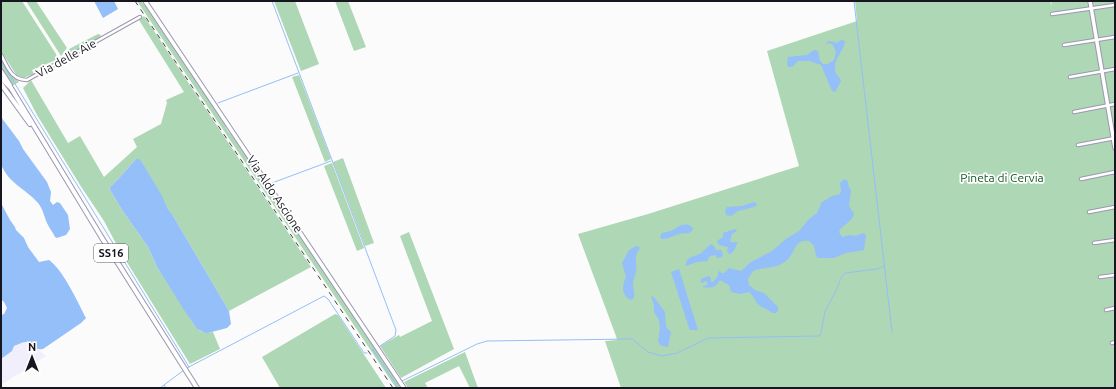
<svg xmlns="http://www.w3.org/2000/svg" width="1116" height="389" viewBox="0 0 1116 389" font-family="Ubuntu,sans-serif">
<rect width="100%" height="100%" fill="#fbfbfb"/>
<path fill="#f1effc" d="M 26,341 L 28,342 L 46,356 L 1,385 L 1,359 L 12,351 L 14,346 Z"/>
<path fill="#aed7b5" d="M 1,1 L 22,1 L 56,54 L 57,58 L 56,60 L 32,70 L 34,74 L 23,78 L 17,76 L 1,51 Z
M 26,1 L 36,1 L 67,48 L 61,56 Z
M 137,1 L 141,1 L 149,10 L 222,119 L 228,131 L 234,138 L 347,306 L 364,333 L 370,341 L 402,388 L 396,388 Z
M 274,1 L 295,1 L 319,64 L 301,71 Z
M 335,1 L 348,1 L 366,47 L 354,51 Z
M 855,1 L 1050,1 L 1052,6 L 1051,1 L 1115,1 L 1115,388 L 621,388 L 605,341 L 617,340 L 616,336 L 578,234 L 648,214 L 799,166 L 767,51 L 857,21 Z
M 144,16 L 311,267 L 229,311 L 172,214 L 168,209 L 142,162 L 136,159 L 119,178 L 109,188 L 122,210 L 148,247 L 157,267 L 195,326 C 199,332 205,334 213,332 L 220,349 L 190,364 L 120,251 L 104,221 L 80,185 L 37,115 L 23,88 L 31,80 L 68,143 L 80,136 L 104,177 L 137,147 L 133,139 L 161,124 L 167,103 L 166,100 L 184,92 L 139,20 Z
M 98,34 L 101,35 L 99,39 L 63,58 L 69,49 Z
M 1,57 L 11,74 L 19,82 L 12,86 L 1,68 Z
M 299,75 L 331,159 L 325,162 L 292,77 Z
M 343,158 L 374,243 L 365,246 L 333,162 Z
M 332,163 L 364,248 L 357,251 L 324,166 Z
M 409,232 L 454,349 L 401,378 L 380,346 L 399,335 L 400,337 L 432,321 L 400,236 Z
M 335,314 L 338,315 L 386,388 L 280,388 L 262,357 Z
M 465,352 L 478,388 L 470,388 L 459,366 L 425,383 L 428,388 L 408,388 L 404,382 Z"/>
<path fill="#94bff8" d="M 94,1 L 114,1 L 118,9 L 103,18 Z
M 841,40 L 845,41 C 845,50 831,61 836,73 C 837,76 840,77 841,81 L 835,92 L 832,91 L 821,65 L 809,61 L 798,61 L 792,67 L 789,67 L 787,65 L 788,57 L 807,55 L 814,50 L 818,51 L 820,61 L 823,64 L 828,64 L 834,60 L 836,52 L 833,45 L 829,43 L 826,44 L 826,43 L 829,41 L 837,43 Z
M 1,117 L 19,141 L 23,149 L 47,182 L 51,192 L 50,201 L 53,205 L 57,202 L 60,203 L 68,215 L 70,229 L 66,235 L 57,238 L 55,237 C 53,232 49,228 47,223 C 44,216 43,209 38,203 C 26,189 8,183 1,164 Z
M 136,159 L 139,159 L 142,162 L 162,196 L 168,209 L 172,214 L 229,311 L 231,324 L 227,328 L 208,333 L 205,333 L 197,329 L 184,310 L 157,267 L 148,247 L 122,210 L 109,188 L 119,178 Z
M 844,179 L 847,180 L 849,187 L 851,190 L 849,206 L 854,214 C 852,223 842,224 839,232 L 842,237 L 849,235 L 855,236 L 864,233 L 866,236 L 864,250 L 846,253 L 834,258 L 818,258 L 816,256 L 814,246 L 809,241 C 792,238 796,257 783,263 C 773,269 763,267 753,271 L 748,279 L 749,285 L 755,290 L 764,293 L 778,307 L 778,311 L 776,313 L 772,313 C 767,308 763,309 759,305 C 755,301 754,297 749,292 L 740,294 L 731,292 L 729,285 L 720,280 C 717,287 710,289 703,287 L 703,286 L 707,285 L 708,283 L 706,281 L 701,283 L 701,279 L 708,276 L 711,278 L 711,282 L 713,282 L 718,276 L 718,272 L 720,271 L 721,273 L 724,273 L 729,268 L 741,271 L 751,262 L 772,251 L 786,239 L 799,231 L 809,219 L 817,213 L 822,202 L 832,196 L 840,194 L 841,191 L 840,183 Z
M 754,202 L 756,203 L 757,205 L 754,207 L 738,211 L 731,216 L 726,215 L 725,211 L 727,207 L 742,206 Z
M 1,203 L 10,220 L 15,227 L 16,230 L 24,238 L 28,247 L 39,262 L 49,260 C 64,271 77,301 86,318 L 81,323 L 43,349 C 33,351 34,343 28,342 C 25,341 17,345 14,346 L 12,351 L 1,359 L 1,315 L 4,314 L 7,308 L 4,302 L 1,299 Z
M 681,225 C 686,224 690,224 693,228 L 692,231 C 688,235 684,232 679,234 C 672,236 669,239 662,239 L 660,237 L 662,233 L 671,231 Z
M 735,229 L 737,231 L 732,234 L 730,241 L 731,242 L 738,242 C 735,247 735,253 729,254 L 727,251 L 728,247 L 719,245 L 717,241 L 723,237 L 723,233 Z
M 711,244 L 714,246 L 716,250 L 721,250 L 723,255 L 722,257 L 717,258 L 716,255 L 710,256 L 707,261 L 697,262 L 686,266 C 685,256 695,257 701,253 C 705,250 708,246 711,244 Z
M 636,246 L 639,247 L 640,248 C 632,260 638,260 636,271 C 636,275 633,279 633,283 C 633,290 636,293 633,299 L 630,300 C 621,294 622,286 626,277 L 622,263 L 629,250 Z
M 679,269 L 698,330 L 690,330 L 689,328 L 671,272 Z
M 651,296 L 654,297 L 665,312 L 666,327 L 671,332 L 668,347 L 661,346 L 658,341 L 660,329 L 659,320 L 654,312 L 654,306 Z"/>
<g fill="none" stroke-linecap="round" stroke-linejoin="round">
<path stroke="#94bff8" stroke-width="1" d="M 272,1 L 396,330 L 395,336 L 380,346
M 854,1 L 892,332
M 1,61 L 189,367
M 218,103 L 298,73
M 272,183 L 331,161
M 372,350 L 374,349
M 373,350 L 396,384 L 399,383
M 187,368 L 324,296 L 328,299 L 364,353 L 367,353
M 402,381 L 477,344 L 487,341 L 632,339 L 648,352 L 662,356 L 677,353 L 708,338 L 819,336 L 821,333 L 825,311 L 835,293 L 841,278 L 845,273 L 877,269 L 885,266
M 164,385 L 184,370
M 396,385 L 398,388
M 160,388 L 164,385 L 166,388"/>
<g stroke="#9c97b0" stroke-width="4.5">
<path id="street" d="M 1052,14 L 1115,5
M 1064,45 L 1115,37
M 1,55 C 8,67 11,80 27,80 L 140,17
M 1070,77 L 1115,69
M 1074,112 L 1115,104
M 1078,145 L 1115,138
M 1081,179 L 1115,172
M 1089,212 L 1115,207
M 1094,243 L 1115,240
M 1100,277 L 1115,275
M 1106,310 L 1115,308
M 1112,343 L 1115,342"/>
</g>
<g stroke="#9c97b0" stroke-width="5.5">
<path id="secondary" d="M 145,1 L 404,388
M 1090,1 L 1115,148
M 1,71 L 10,85"/>
</g>
<g stroke="#9c97b0" stroke-width="6">
<path id="primary" d="M 1,78 L 11,88 L 102,238 L 197,388
M 1,84 L 30,124"/>
</g>
<use href="#street" stroke="#fff" stroke-width="2.5"/>
<use href="#secondary" stroke="#fff" stroke-width="3.5"/>
<use href="#primary" stroke="#fff" stroke-width="4"/>
<path stroke="#403f46" stroke-width="1" stroke-dasharray="5 5" stroke-linecap="butt" d="M 135,1 L 393,388"/>
</g>
<g text-anchor="middle" dominant-baseline="central" stroke-width="3.5" stroke-linejoin="round" paint-order="stroke">
<rect fill="#fff" stroke="#5d5b62" stroke-width="1" x="94" y="244" width="34" height="18" rx="3"/>
<g font-size="11" font-weight="bold" fill="#17151e">
<text x="111" y="253">SS16</text>
</g>
<g font-size="12" fill="#17151e" stroke="#fff">
<text transform="translate(66 58) rotate(-29)">Via delle Aie</text>
<text transform="translate(275 194) rotate(56)">Via Aldo Ascione</text>
</g>
<g font-size="12" fill="#135628" stroke="#fff">
<text x="1002" y="177">Pineta di Cervia</text>
</g>
</g>
<rect width="1116" height="389" fill="none" stroke="#17151e" stroke-width="4"/>
<g transform="translate(32 357)" stroke="#ffffff" stroke-width="3" paint-order="stroke">
<path d="M0-3L7 15L0 10L-7 15Z" fill="#17151e"/>
<text y="-6" font-size="11" font-weight="bold" text-anchor="middle" fill="#17151e">N</text>
</g>
</svg>
